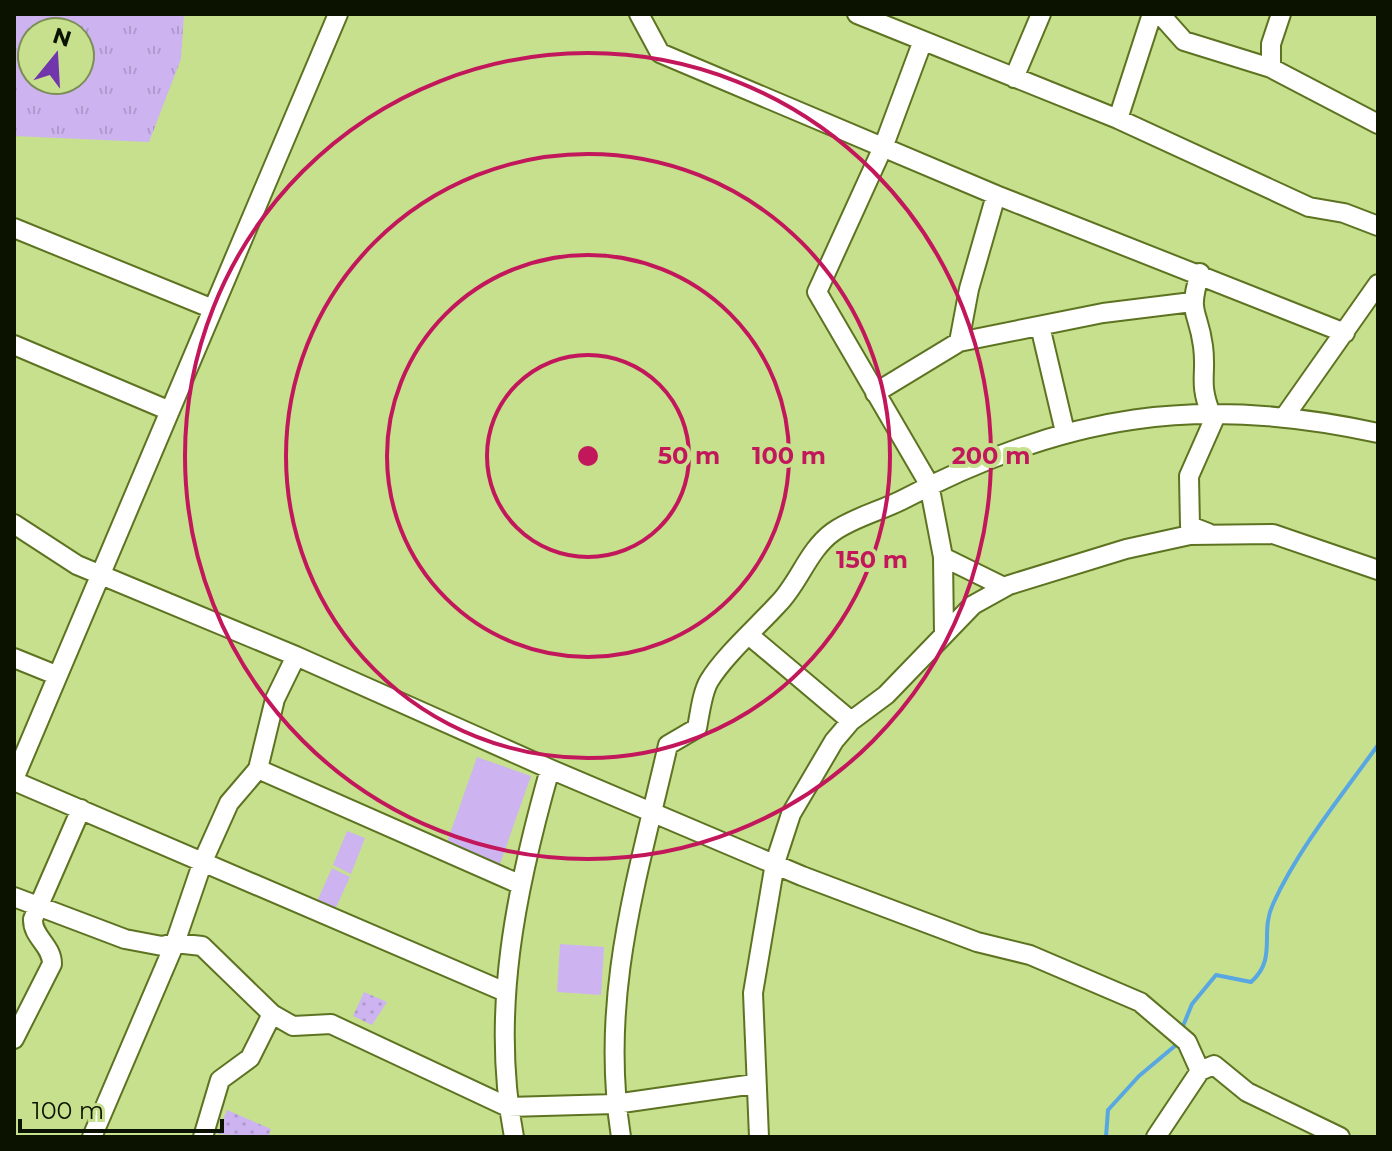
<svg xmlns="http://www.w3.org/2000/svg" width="1392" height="1151" viewBox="0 0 1392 1151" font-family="Montserrat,sans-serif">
<defs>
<pattern id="grass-tufts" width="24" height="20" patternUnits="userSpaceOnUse" patternTransform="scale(2)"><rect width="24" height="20" fill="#cdb4f1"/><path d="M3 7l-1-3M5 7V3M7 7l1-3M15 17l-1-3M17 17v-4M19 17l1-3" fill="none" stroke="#af9acd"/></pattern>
<pattern id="garden-dots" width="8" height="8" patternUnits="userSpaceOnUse" patternTransform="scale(2)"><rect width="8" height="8" fill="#cdb4f1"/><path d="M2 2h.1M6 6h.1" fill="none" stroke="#af9acd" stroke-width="1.8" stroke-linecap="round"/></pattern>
</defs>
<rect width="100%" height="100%" fill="#c6e08e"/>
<path fill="url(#grass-tufts)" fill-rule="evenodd" d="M 14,14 L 184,14 L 181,59 L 149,142 L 14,136 ZM 32,32 L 80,32 L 80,80 L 32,80 Z"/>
<path fill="#cdb4f1" d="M 477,757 L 531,776 L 500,864 L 446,845 Z
M 347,831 L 365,838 L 351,874 L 333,865 Z
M 332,868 L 350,877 L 332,916 L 314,908 Z
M 560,944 L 604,947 L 601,995 L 557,992 Z"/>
<path fill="url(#garden-dots)" d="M 364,992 L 387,1002 L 372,1025 L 353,1016 Z
M 227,1110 L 271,1129 L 268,1137 L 217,1134 Z"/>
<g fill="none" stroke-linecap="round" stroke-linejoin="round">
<path stroke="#58a7e2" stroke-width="4" d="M 1183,1026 L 1192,1004 L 1216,975 L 1251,982 C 1278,958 1259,934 1273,904 C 1298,849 1342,795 1378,745
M 1106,1137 L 1108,1110 L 1139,1076 L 1176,1045"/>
<g stroke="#5d7321" stroke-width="22">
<path id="minor" d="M 639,14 L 660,53 L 996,195 L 1345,333
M 857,14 L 1118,119 L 1309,207 L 1344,213 L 1378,226
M 1160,14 L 1184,41 L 1271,68 L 1378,124
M 922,43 L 884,145 L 817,292 L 929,484 L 943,557 L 944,634
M 1271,68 L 1271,44 L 1281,14
M 1014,78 L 1041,14
M 1118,119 L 1152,14
M 14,228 L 213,309
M 1200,273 C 1187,316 1198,308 1203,346 C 1207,375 1198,382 1211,414
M 1040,326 L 1065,432
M 959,342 L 969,289 L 996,195
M 14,345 L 170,411
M 875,393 L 959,342 L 1103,313 L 1192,302
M 1285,416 L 1378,284
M 14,524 L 77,565 L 296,656 L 550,769 L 802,876 L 977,942 L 1030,955 L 1140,1002 L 1187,1042 L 1200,1071 L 1214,1065 L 1247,1092 L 1340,1137
M 1208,533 L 1190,526 L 1189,476 L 1216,415
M 943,557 L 1004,587
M 750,636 L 851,721
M 14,658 L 56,675
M 258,769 L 519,884
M 14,779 L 338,14
M 14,781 L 503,991
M 14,897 L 125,939 L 162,946 L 175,943 L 202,946 L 272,1014 L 293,1026 L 331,1024 L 508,1107 L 615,1104 L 754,1084
M 14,1039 L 52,964 C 52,945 32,937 33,919 L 81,809
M 92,1137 L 175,943 L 203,861 L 229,803 L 258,769 L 275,699 L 296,656
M 203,1137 L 220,1080 L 250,1058 L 272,1014
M 514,1137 C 490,1012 516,889 550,769
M 621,1137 C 599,997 637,880 668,745 L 697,728 C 700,713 702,693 709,681 C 724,656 758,626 778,604 C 799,583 808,550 833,532 C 854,517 881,511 904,499 C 1065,414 1200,394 1378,433
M 759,1137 L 753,993 L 775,863 L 791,814 L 834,741 L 851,721 L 886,695 L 973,605 L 1009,585 L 1126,549 L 1190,535 L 1273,534 L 1378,570
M 1156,1137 L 1200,1071"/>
</g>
<use href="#minor" stroke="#fff" stroke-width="18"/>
</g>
<g fill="none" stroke="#c2185b" stroke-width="4">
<circle cx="588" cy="456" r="101"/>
<circle cx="588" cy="456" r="201"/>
<circle cx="588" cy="456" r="302"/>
<circle cx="588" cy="456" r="403"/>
</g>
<circle cx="588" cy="456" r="12" fill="#c2185b" stroke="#c6e08e" stroke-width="4"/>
<g font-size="24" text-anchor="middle" font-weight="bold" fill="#c2185b" stroke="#c6e08e" stroke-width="8" stroke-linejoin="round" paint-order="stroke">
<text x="689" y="464">50 m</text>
<text x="789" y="464">100 m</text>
<text x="991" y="464">200 m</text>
<text x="872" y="568">150 m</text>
</g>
<rect width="1392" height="1151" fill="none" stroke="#0c1200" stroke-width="32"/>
<g transform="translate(56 56) rotate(18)"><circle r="38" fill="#c6e08e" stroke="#7c8e55" stroke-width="2"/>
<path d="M0-6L14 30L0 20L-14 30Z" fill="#7236ac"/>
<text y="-12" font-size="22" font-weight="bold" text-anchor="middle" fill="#0c1200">N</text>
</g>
<path d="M20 1119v12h202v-12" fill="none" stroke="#0c1200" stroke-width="4"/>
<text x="32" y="1119" font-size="24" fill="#0c1200" stroke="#c6e08e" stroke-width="6" paint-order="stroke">100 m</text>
</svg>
